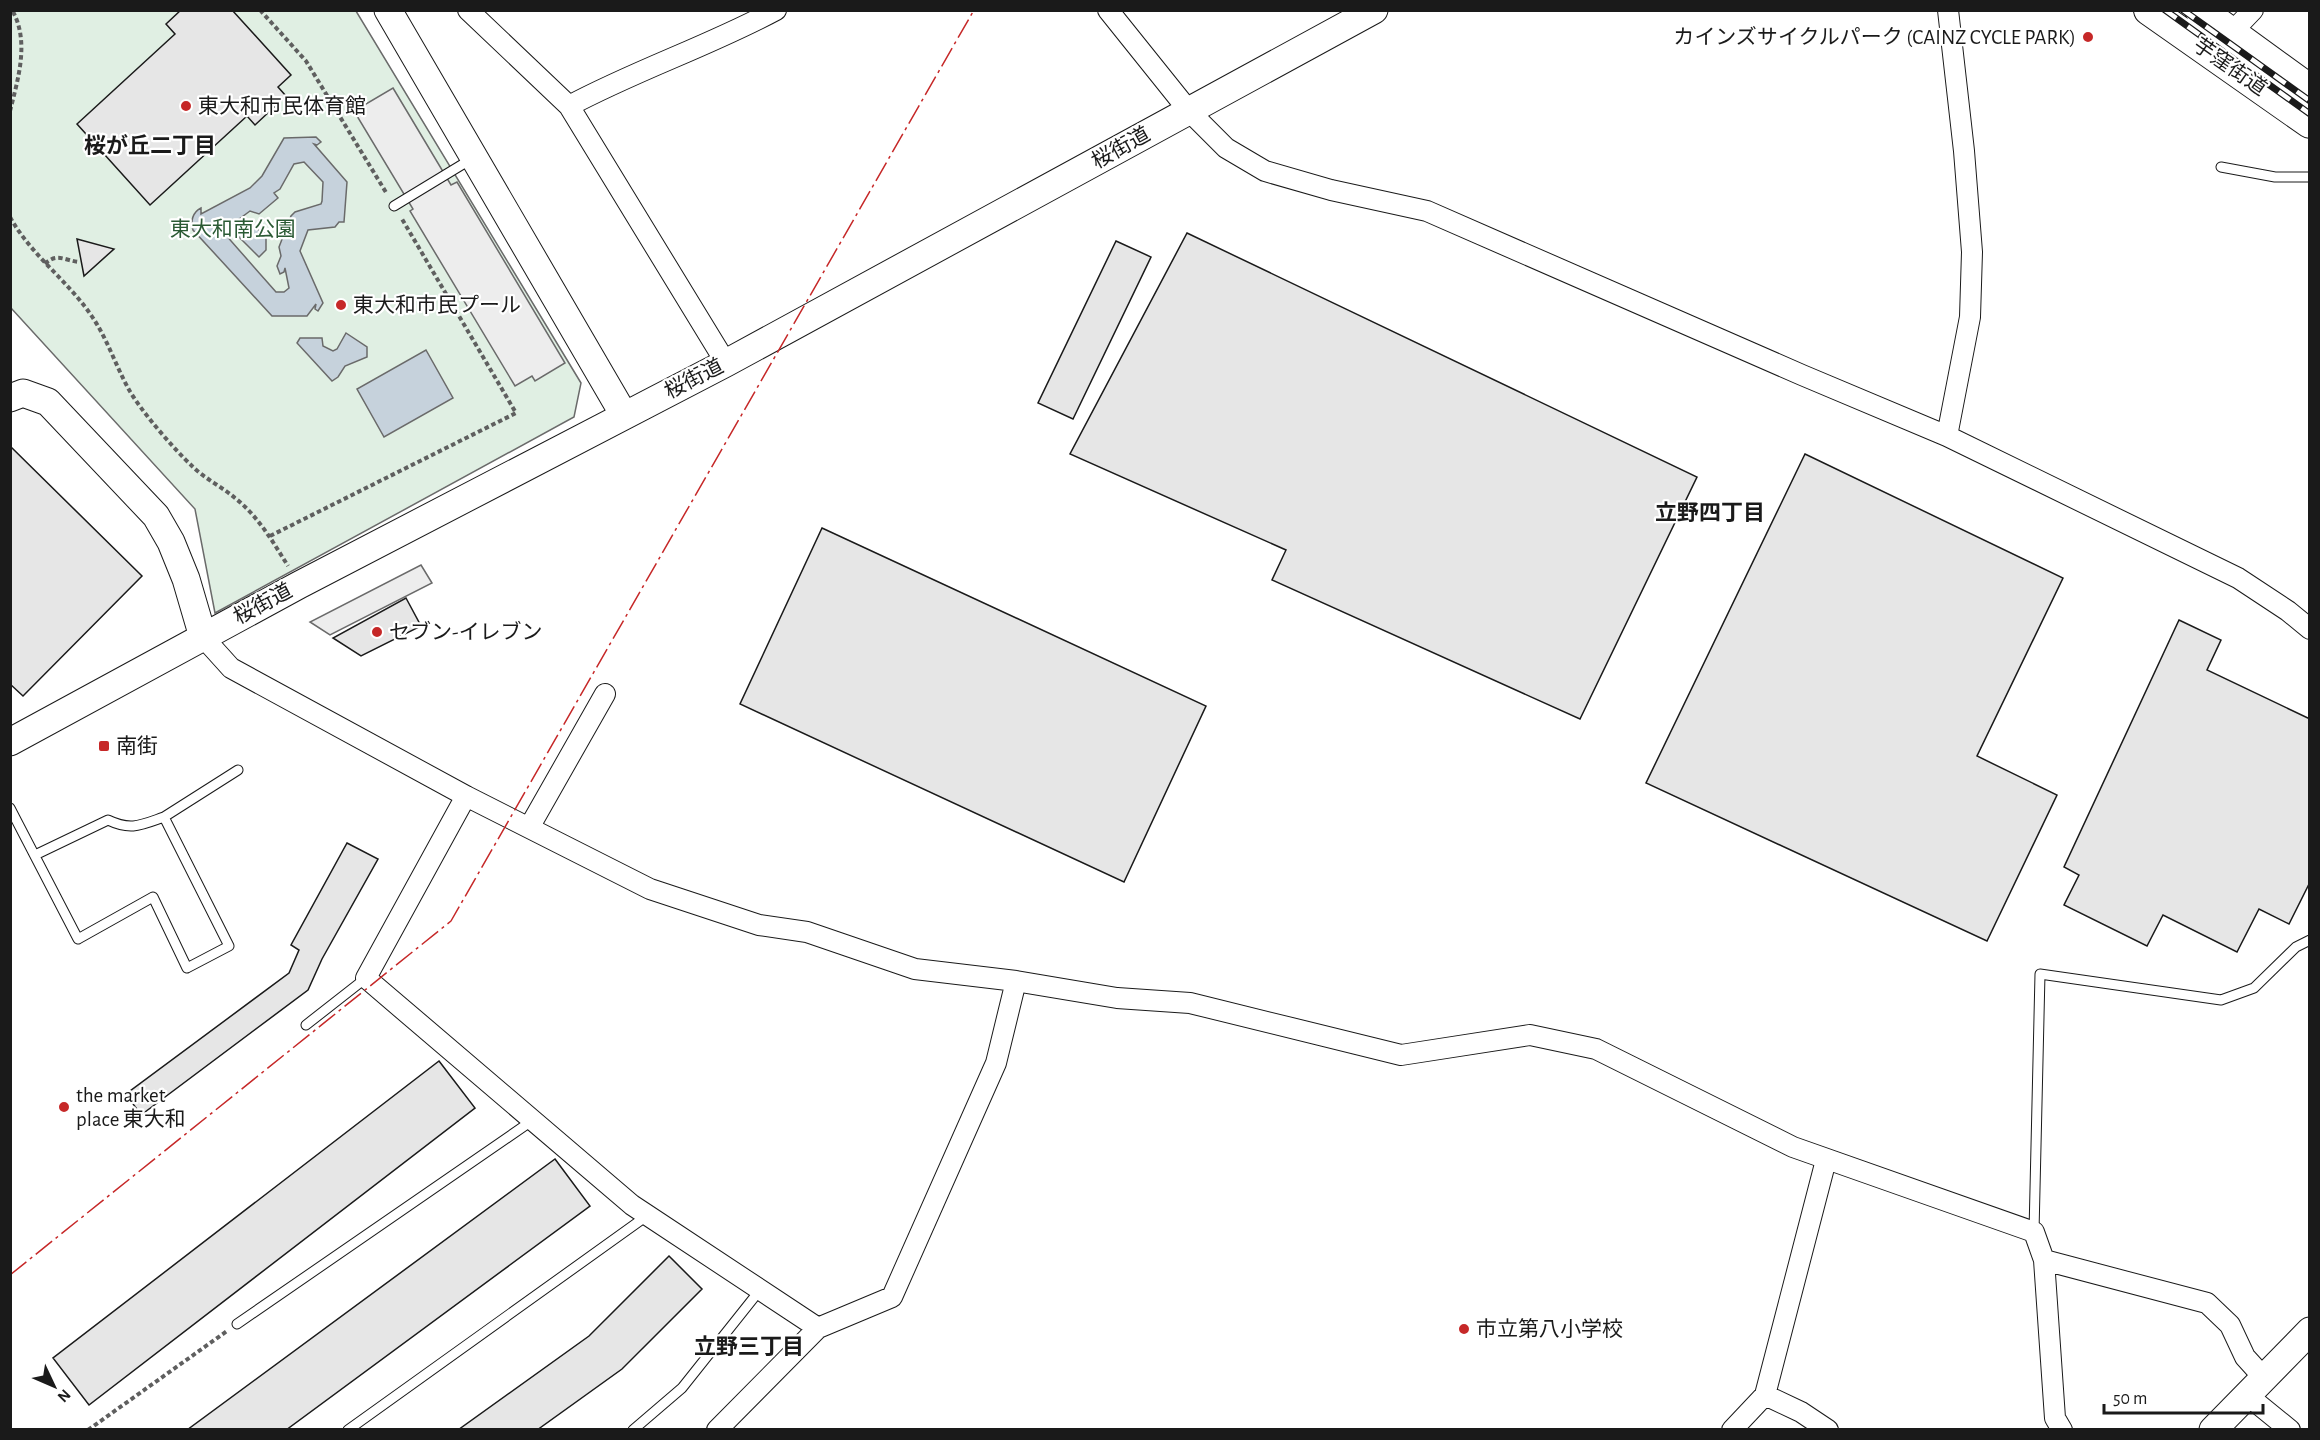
<svg xmlns="http://www.w3.org/2000/svg" width="2320" height="1440" viewBox="0 0 2320 1440" font-family="'Alegreya Sans','Noto Sans JP',sans-serif">
<rect width="100%" height="100%" fill="#fff"/>
<path fill="#e0efe3" stroke="#6a6a6a" stroke-width="1.5" d="M 11,11 L 356,11 L 581,383 L 574,417 L 215,613 L 195,509 L 11,308 Z"/>
<path fill="#ededed" stroke="#6a6a6a" stroke-width="1.5" d="M 393,88 L 451,185 L 457,182 L 565,363 L 535,381 L 532,376 L 515,386 L 410,211 L 413,209 L 354,111 Z
M 421,565 L 432,583 L 330,635 L 310,622 Z"/>
<path fill="#c6d2dc" stroke="#6a6a6a" stroke-width="1.5" fill-rule="evenodd" d="M 316,137 L 321,142 L 317,145 L 314,144 L 347,182 L 344,222 L 339,222 L 335,227 L 308,230 L 300,251 L 323,303 L 318,311 L 315,309 L 316,304 L 307,316 L 272,316 L 193,230 C 190,221 193,212 201,208 L 201,214 L 250,188 L 262,176 L 284,138 ZM 304,162 L 323,182 L 322,201 L 321,204 L 295,212 L 291,216 L 279,247 L 281,256 L 277,266 L 280,274 L 284,272 L 285,268 L 289,288 L 284,292 L 276,292 L 224,233 L 227,228 L 250,211 L 259,214 L 278,198 L 274,193 L 280,189 L 294,164 Z
M 248,224 L 266,234 L 266,250 L 259,257 L 237,235 Z
M 346,333 L 367,347 L 367,357 L 345,366 L 338,377 L 332,381 L 297,343 L 300,338 L 322,338 L 323,346 L 333,351 L 337,349 Z
M 426,350 L 453,398 L 384,437 L 357,389 Z"/>
<path fill="#e6e6e6" stroke="#1a1a1a" stroke-width="1.5" d="M 181,10 L 232,10 L 291,75 L 278,87 L 286,96 L 255,125 L 247,116 L 150,205 L 77,124 L 175,34 L 166,24 Z
M 1187,233 L 1697,477 L 1580,719 L 1272,580 L 1286,550 L 1070,454 Z
M 77,239 L 114,249 L 84,276 Z
M 1116,241 L 1151,257 L 1073,419 L 1038,403 Z
M 10,446 L 142,576 L 23,696 L 10,684 Z
M 1805,454 L 2063,578 L 1977,756 L 2057,795 L 1987,941 L 1646,783 Z
M 822,528 L 1206,706 L 1124,882 L 740,704 Z
M 406,598 L 421,626 L 361,656 L 333,638 Z
M 2179,620 L 2221,640 L 2207,670 L 2310,719 L 2310,882 L 2289,924 L 2259,909 L 2237,952 L 2163,915 L 2147,946 L 2064,905 L 2079,875 L 2064,867 Z
M 347,843 L 378,859 L 322,959 L 308,990 L 141,1115 L 126,1094 L 289,973 L 299,950 L 291,945 Z
M 439,1061 L 475,1108 L 89,1405 L 53,1358 Z
M 555,1159 L 590,1206 L 286,1430 L 187,1430 Z
M 669,1256 L 702,1289 L 622,1369 L 537,1430 L 458,1430 L 589,1336 Z"/>
<g fill="none" stroke-linecap="round" stroke-linejoin="round">
<g stroke="#1a1a1a" stroke-width="11">
<path id="lane" d="M 2221,167 L 2275,177 L 2310,177
M 394,206 L 473,158
M 10,808 L 78,939 L 153,897 L 187,968 L 229,946 L 164,817 C 141,825 131,831 108,820 L 35,855
M 164,817 L 238,770
M 306,1025 L 366,978
M 2034,1232 L 2040,974 L 2221,1000 L 2254,988 L 2296,947 L 2310,940
M 237,1324 L 533,1120
M 348,1430 L 648,1215
M 633,1430 L 682,1388 L 760,1290"/>
</g>
<g stroke="#1a1a1a" stroke-width="22">
<path id="street" d="M 468,10 L 569,106 L 726,363
M 1108,10 L 1189,111 L 1226,148 L 1265,171 L 1331,190 L 1427,211 L 1802,375 L 1947,436 L 2238,578 L 2288,611 L 2310,629
M 2231,33 L 2253,10
M 569,106 C 636,70 709,46 776,10
M 1947,436 L 1970,317 L 1972,252 L 1964,151 L 1948,10
M 203,637 L 231,668 L 466,796 L 650,889 L 759,925 L 807,932 L 915,969 L 1016,981 L 1117,998 L 1190,1003 L 1401,1055 L 1530,1035 L 1596,1049 L 1793,1147 L 2034,1232 L 2044,1260 L 2055,1418 L 2062,1430
M 466,796 L 366,978 L 632,1205 L 818,1328
M 530,826 L 605,694
M 2044,1260 L 2207,1303 L 2230,1325 L 2245,1357 L 2264,1378
M 1765,1395 L 1826,1160
M 2247,1395 L 2290,1430
M 717,1430 L 818,1328 L 892,1297 L 996,1063 L 1016,981
M 1732,1430 L 1765,1395 L 1801,1412 L 1828,1430"/>
</g>
<g stroke="#1a1a1a" stroke-width="29">
<path id="secondary" d="M 388,10 L 624,415
M 10,398 L 23,393 L 48,402 L 156,516 L 171,542 L 186,579 L 203,637
M 10,742 L 299,585 L 726,363 L 1374,10
M 2213,1430 L 2310,1331"/>
</g>
<g stroke="#1a1a1a" stroke-width="32">
<path id="primary" d="M 2149,10 L 2310,123
M 2200,10 L 2310,90"/>
</g>
<path stroke="#5f5f5f" stroke-width="4" stroke-dasharray="4.5 3" stroke-linecap="butt" d="M 260,10 L 306,61 L 387,194
M 10,111 C 18,79 30,41 12,10
M 10,217 C 31,255 67,280 91,315 C 107,338 115,364 128,388 C 140,410 173,448 192,466 C 204,478 222,487 235,498 C 258,516 273,542 288,566
M 45,264 C 57,252 65,261 80,262
M 270,536 L 516,413 L 402,219
M 88,1430 L 227,1331"/>
<use href="#lane" stroke="#fff" stroke-width="9"/>
<use href="#street" stroke="#fff" stroke-width="20"/>
<use href="#secondary" stroke="#fff" stroke-width="27"/>
<use href="#primary" stroke="#fff" stroke-width="30"/>
<g stroke="#1a1a1a" stroke-width="7">
<path id="rail" d="M 2165,10 L 2310,114
M 2183,10 L 2310,101"/>
</g>
<use href="#rail" stroke="#fff" stroke-width="4.5" stroke-dasharray="14" stroke-linecap="butt"/>
<path stroke="#c62828" stroke-width="1.5" stroke-dasharray="21 4.5 3 4.5" stroke-linecap="butt" d="M 10,1275 L 451,921 L 974,10"/>
</g>
<g fill="#c62828" stroke="#fff" stroke-width="2">
<circle cx="2088" cy="37" r="6"/>
<circle cx="186" cy="106" r="6"/>
<circle cx="341" cy="305" r="6"/>
<circle cx="377" cy="632" r="6"/>
<rect x="98" y="740" width="12" height="12" rx="3"/>
<circle cx="64" cy="1107" r="6"/>
<circle cx="1464" cy="1329" r="6"/>
</g>
<g text-anchor="middle" dominant-baseline="central" stroke-width="4.5" stroke-linejoin="round" paint-order="stroke">
<g font-size="21" fill="#1a1a1a" stroke="#fff" text-anchor="start">
<text x="2076" y="37" text-anchor="end">カインズサイクルパーク (CAINZ CYCLE PARK)</text>
<text x="198" y="106">東大和市民体育館</text>
<text x="353" y="305">東大和市民プール</text>
<text x="389" y="632">セブン-イレブン</text>
<text x="116" y="746">南街</text>
<text x="76" y="1095">the market<tspan x="76" dy="24">place 東大和</tspan></text>
<text x="1476" y="1329">市立第八小学校</text>
</g>
<g font-size="21" fill="#1a1a1a" stroke="#fff">
<text transform="translate(2230 67) rotate(35)">芋窪街道</text>
<text transform="translate(1121 148) rotate(-29)">桜街道</text>
<text transform="translate(694 379) rotate(-27)">桜街道</text>
<text transform="translate(263 604) rotate(-28)">桜街道</text>
</g>
<g font-size="21" fill="#2b5a34" stroke="#fff">
<text x="233" y="229">東大和南公園</text>
</g>
<g font-size="22" font-weight="bold" fill="#1a1a1a" stroke="#fff">
<text x="150" y="146">桜が丘二丁目</text>
<text x="1710" y="513">立野四丁目</text>
<text x="749" y="1347">立野三丁目</text>
</g>
</g>
<rect width="2320" height="1440" fill="none" stroke="#1a1a1a" stroke-width="24"/>
<g transform="translate(54 1386) rotate(134)" stroke="#ffffff" stroke-width="4.5" paint-order="stroke">
<path d="M0-4.5L10 22L0 15L-10 22Z" fill="#1a1a1a"/>
<text y="-9" font-size="16" font-weight="bold" text-anchor="middle" fill="#1a1a1a">N</text>
</g>
<path d="M2104 1404v9h159v-9" fill="none" stroke="#1a1a1a" stroke-width="3"/>
<text x="2113" y="1404" font-size="18" fill="#1a1a1a" stroke="#ffffff" stroke-width="4.5" paint-order="stroke">50 m</text>
</svg>
